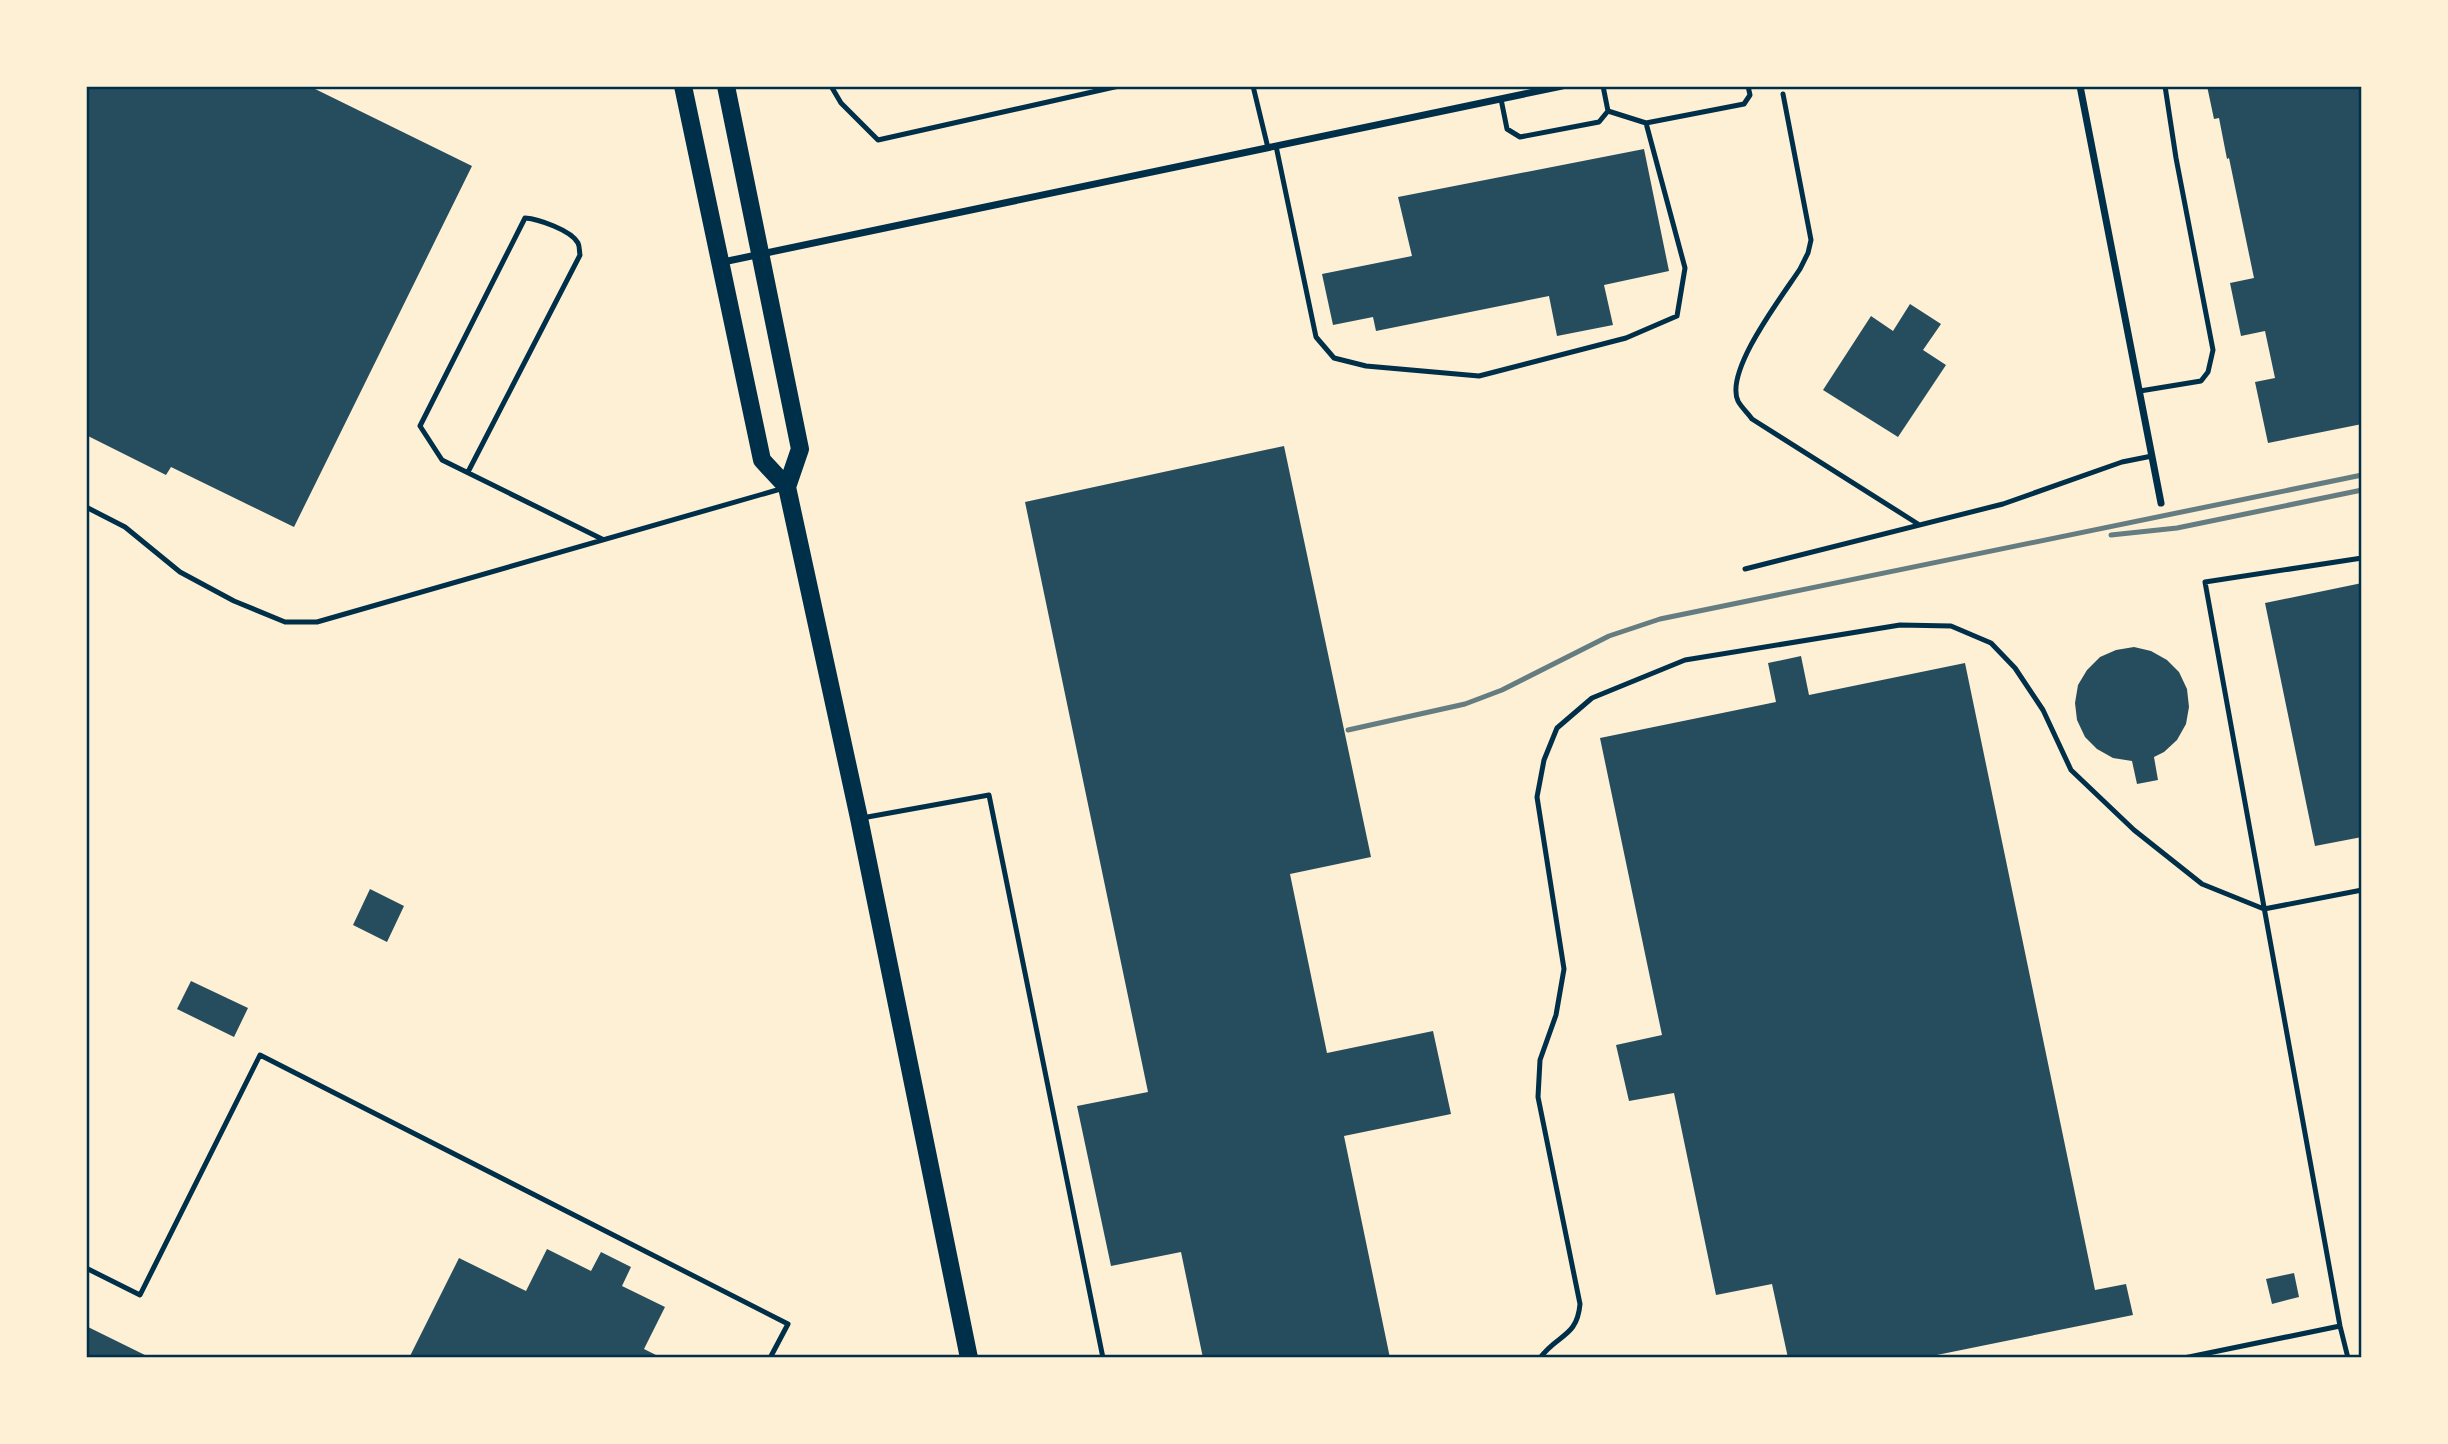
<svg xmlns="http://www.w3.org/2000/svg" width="2448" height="1444" viewBox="0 0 2448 1444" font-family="'Source Sans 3',sans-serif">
<rect width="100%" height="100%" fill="#fdf0d5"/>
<path fill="#264d5e" d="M 86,86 L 309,86 L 472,166 L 294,527 L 171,467 L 166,475 L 86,435 Z
M 2207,86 L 2362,86 L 2362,424 L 2268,443 L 2255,382 L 2275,378 L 2265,331 L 2241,336 L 2230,283 L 2254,278 L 2229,158 L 2227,159 L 2219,118 L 2214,119 Z
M 1644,149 L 1669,271 L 1604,285 L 1613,325 L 1557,336 L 1549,296 L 1376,331 L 1373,317 L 1333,325 L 1322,274 L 1412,256 L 1398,197 Z
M 1910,304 L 1941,324 L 1923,350 L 1946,365 L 1898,437 L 1823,390 L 1871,316 L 1893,331 Z
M 1284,446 L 1371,857 L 1290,874 L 1327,1053 L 1433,1031 L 1451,1114 L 1344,1136 L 1390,1358 L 1203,1358 L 1181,1252 L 1111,1266 L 1077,1106 L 1148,1092 L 1025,502 Z
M 2362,583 L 2362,837 L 2315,846 L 2265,603 Z
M 2134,647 L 2151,651 L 2167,660 L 2179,672 L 2187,689 L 2189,707 L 2186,724 L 2177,740 L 2164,752 L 2154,757 L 2158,780 L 2137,784 L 2132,761 L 2113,758 L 2097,749 L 2085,737 L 2077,720 L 2075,703 L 2078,685 L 2087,670 L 2100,657 L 2116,650 Z
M 1801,656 L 1809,695 L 1965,663 L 2095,1290 L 2126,1284 L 2133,1315 L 1922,1358 L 1788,1358 L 1772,1284 L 1716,1295 L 1674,1093 L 1629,1101 L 1616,1045 L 1662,1035 L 1600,738 L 1776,702 L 1768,663 Z
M 370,889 L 404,906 L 387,942 L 353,925 Z
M 191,981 L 248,1008 L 234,1037 L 177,1009 Z
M 547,1249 L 591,1271 L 601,1252 L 631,1267 L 622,1286 L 665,1307 L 644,1349 L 662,1358 L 409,1358 L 459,1258 L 526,1291 Z
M 2294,1273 L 2299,1297 L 2272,1304 L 2266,1279 Z
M 86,1326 L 151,1358 L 86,1358 Z"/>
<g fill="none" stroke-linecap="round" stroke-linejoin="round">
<path stroke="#003049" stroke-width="5" d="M 831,86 L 841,103 L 878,140 L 1119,86
M 1253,86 L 1268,148
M 1783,94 L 1811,240 L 1808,253 L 1800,269 C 1783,295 1724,371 1738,401 C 1741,407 1748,413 1752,419 L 1918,524
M 1501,99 L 1507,129 L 1520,137 L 1599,122 L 1608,111 L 1603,86
M 1608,111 L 1646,123
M 1276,146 L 1316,337 L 1334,358 L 1366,366 L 1479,376 L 1626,338 L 1677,316 L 1685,268 L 1646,123 L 1744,104 L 1750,95 L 1748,86
M 2140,391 L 2201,381 L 2208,372 L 2213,350 L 2176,158 L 2165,86
M 468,472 L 580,255 C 579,251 580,247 578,243 C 571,230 538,219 525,218 L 420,426 L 442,460 L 602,539
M 86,507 L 125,527 L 180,572 L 234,601 L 285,622 L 317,622 L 784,488
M 1745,569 L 2003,504 L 2122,462 L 2152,456
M 862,818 L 989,795 L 1103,1358
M 86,1268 L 140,1295 L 260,1055 L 788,1324 L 770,1358
M 1540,1358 C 1557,1334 1577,1338 1580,1304 L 1538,1097 L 1540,1060 L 1556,1015 L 1564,969 L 1537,797 L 1544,760 L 1557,728 L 1592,698 L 1685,660 L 1900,625 L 1951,626 L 1991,643 L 2015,668 L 2043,710 L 2071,770 L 2134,830 L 2202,884 L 2264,909 L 2362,890
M 2184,1358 L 2340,1326
M 2348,1358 L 2340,1326 L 2205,582 L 2362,558"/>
<path stroke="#003049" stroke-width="7" d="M 2080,86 L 2161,503
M 723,262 L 1562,86"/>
<path stroke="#003049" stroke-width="18" d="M 683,86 L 762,460 L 787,487 L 859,818 L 969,1358
M 726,86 L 800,449 L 787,487"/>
<path stroke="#657d81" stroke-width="5" d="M 2111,535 L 2177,528 L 2362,490
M 1348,730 L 1465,704 L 1502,690 L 1609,636 L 1660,619 L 2362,475"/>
</g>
<rect width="2448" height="1444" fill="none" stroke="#fdf0d5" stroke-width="175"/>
<rect x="88" y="88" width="2272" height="1268" fill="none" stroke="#003049" stroke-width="2.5"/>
</svg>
